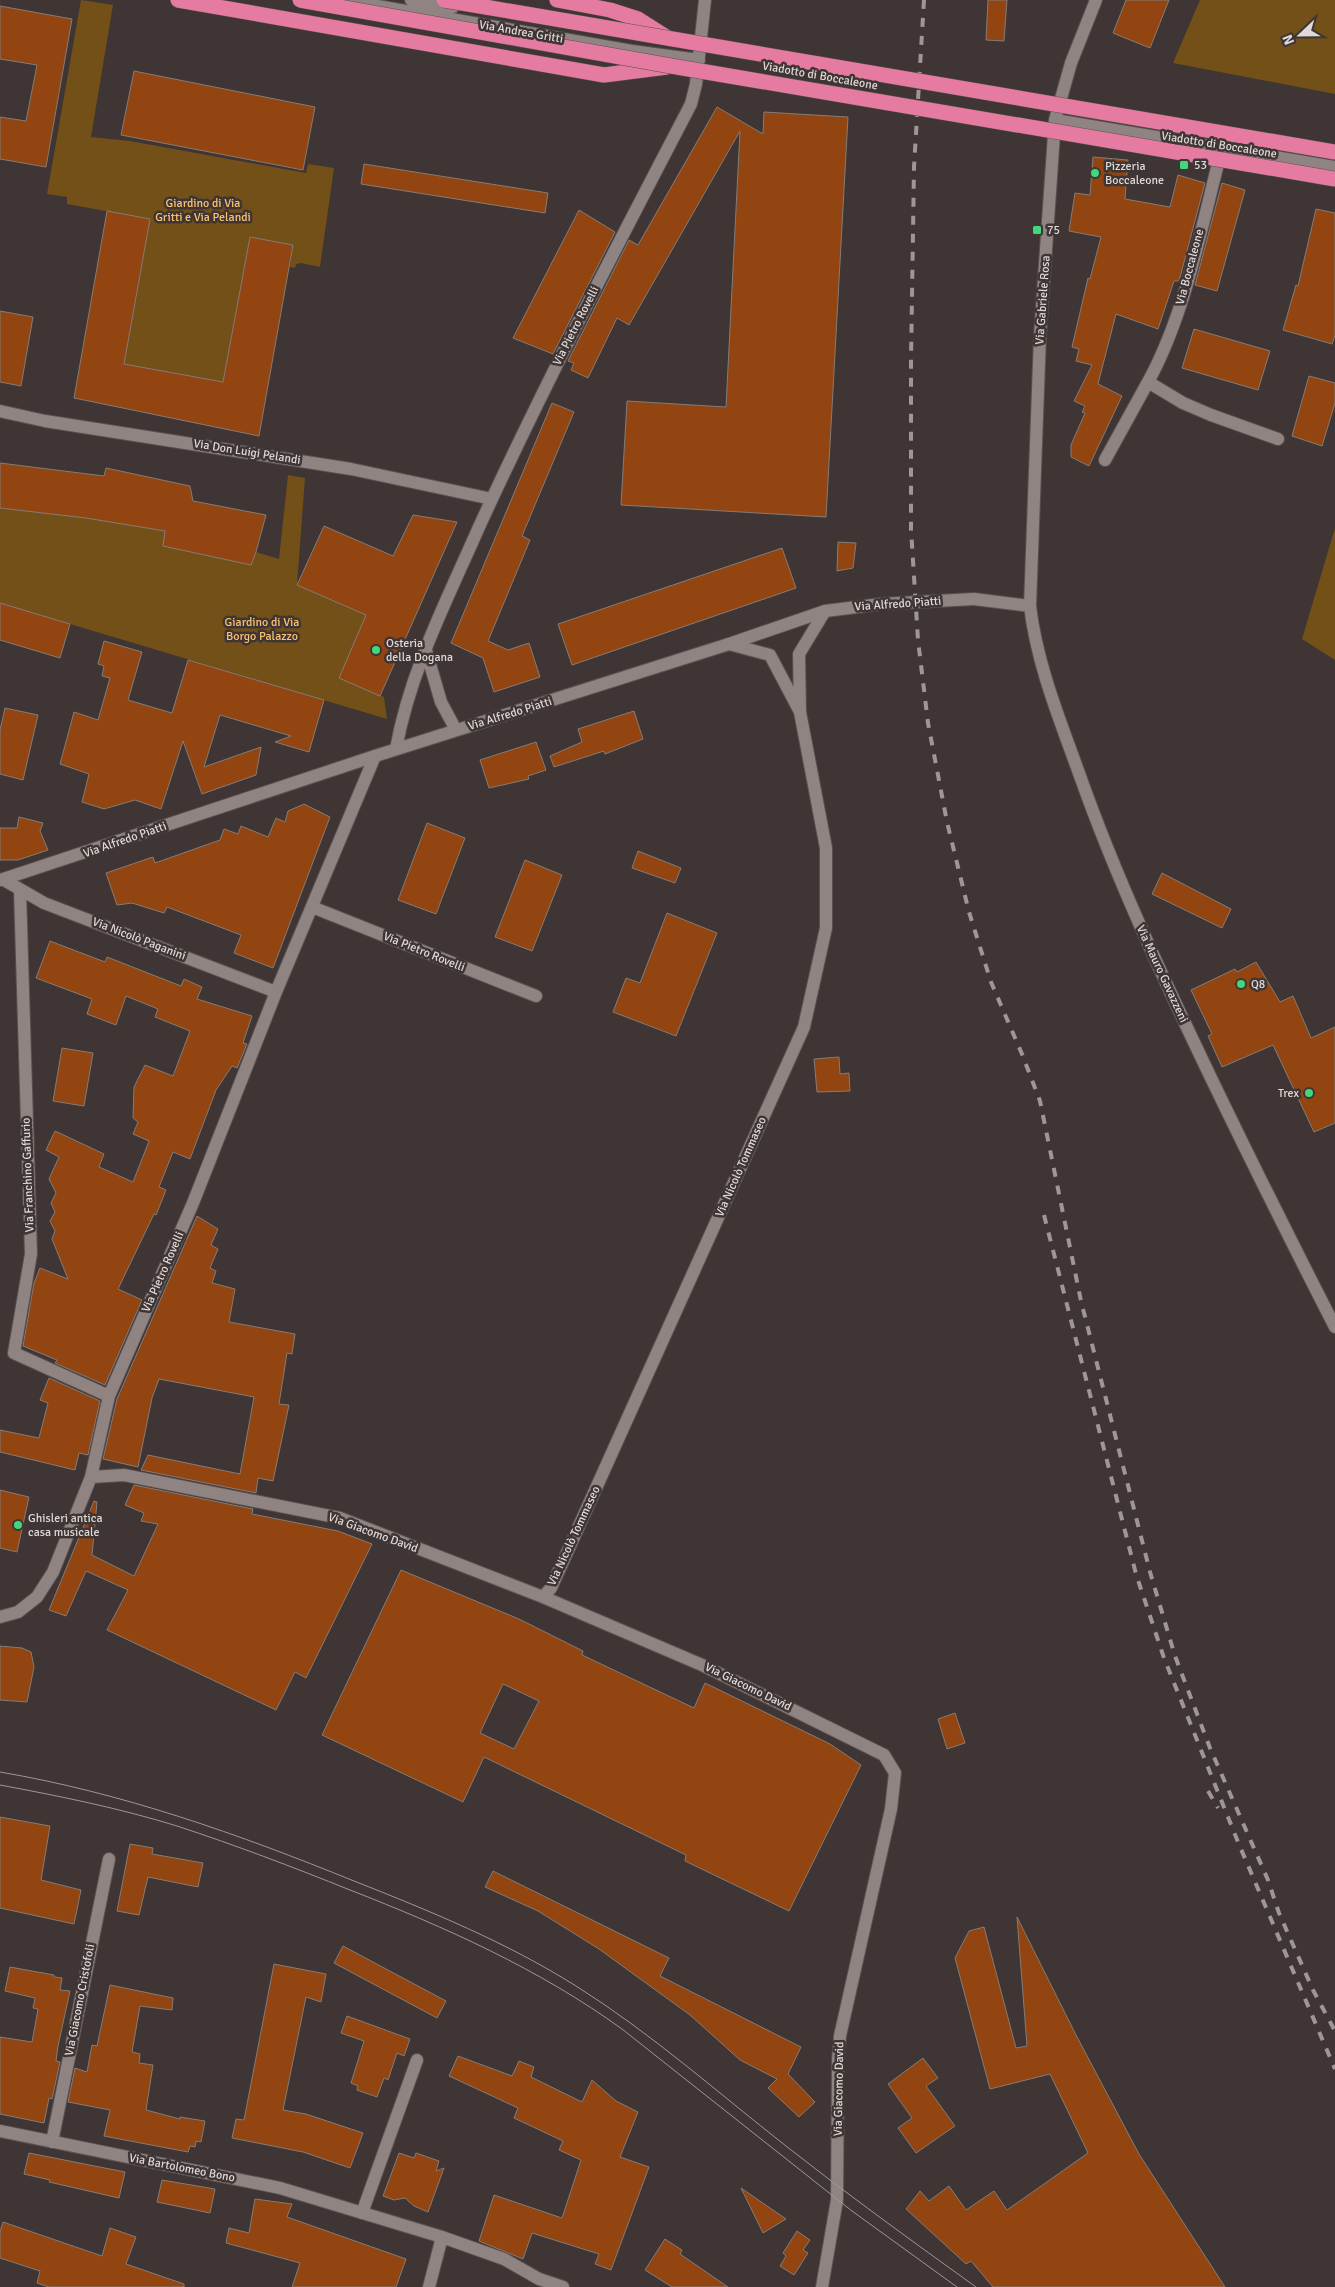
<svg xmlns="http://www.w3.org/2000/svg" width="1335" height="2287" viewBox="0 0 1335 2287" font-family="Signika,sans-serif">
<rect width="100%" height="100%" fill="#3e3534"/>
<path fill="#725018" d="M 81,0 L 113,5 L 91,137 L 130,141 L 306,173 L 308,164 L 334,168 L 320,267 L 301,263 L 296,264 L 295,268 L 290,267 L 293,245 L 250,237 L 223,382 L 124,364 L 150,219 L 67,204 L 67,197 L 47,194 Z
M 1200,0 L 1335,0 L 1335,94 L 1173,63 Z
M 288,475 L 305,478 L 297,585 L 366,615 L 367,620 L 339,678 L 384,697 L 387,719 L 0,603 L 0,508 L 85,517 L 165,531 L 251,565 L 256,552 L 279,559 Z
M 1335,528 L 1335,660 L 1302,639 Z"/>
<path fill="#924511" stroke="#857c77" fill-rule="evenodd" d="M 988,0 L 1007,0 L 1004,41 L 986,40 Z
M 1126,0 L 1169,0 L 1150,48 L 1113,33 Z
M 0,6 L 72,19 L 46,167 L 0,159 L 0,117 L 26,121 L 37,65 L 0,59 Z
M 134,71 L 315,107 L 303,170 L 121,135 Z
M 717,107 L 763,134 L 764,112 L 848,117 L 826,517 L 621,505 L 627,401 L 726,407 L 740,131 L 629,325 L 617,318 L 588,378 L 571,370 L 574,363 L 568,361 L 629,240 L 638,245 Z
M 1093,157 L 1128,160 L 1125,199 L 1170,207 L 1178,175 L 1205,183 L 1179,281 L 1174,281 L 1158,329 L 1116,314 L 1098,384 L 1122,396 L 1089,466 L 1071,457 L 1071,445 L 1085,413 L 1082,412 L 1085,406 L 1074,401 L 1092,365 L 1076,361 L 1079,349 L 1072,347 L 1088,278 L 1090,279 L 1101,237 L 1069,231 L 1075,193 L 1090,195 Z
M 364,164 L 548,193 L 545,213 L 361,184 Z
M 1222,183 L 1245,190 L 1217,291 L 1195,285 Z
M 1316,209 L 1335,213 L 1335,335 L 1332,344 L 1283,330 L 1296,285 L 1298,286 Z
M 579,210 L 615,232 L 553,354 L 513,338 Z
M 107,211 L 150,219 L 124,364 L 223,382 L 250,237 L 293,245 L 259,436 L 74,398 Z
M 0,311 L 33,317 L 21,386 L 0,382 Z
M 1194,329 L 1270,351 L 1258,390 L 1182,368 Z
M 1309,376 L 1335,383 L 1335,403 L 1322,446 L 1292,436 Z
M 552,403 L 574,412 L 522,536 L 530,540 L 488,641 L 508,650 L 529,643 L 540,677 L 494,692 L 483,658 L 451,643 Z
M 0,463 L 104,476 L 106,468 L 190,486 L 193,501 L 266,515 L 256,552 L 251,565 L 163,546 L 165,531 L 86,518 L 0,508 Z
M 413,515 L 457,522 L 380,696 L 339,678 L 366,615 L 297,585 L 324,526 L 393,556 Z
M 838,542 L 856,543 L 853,568 L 837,571 Z
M 782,548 L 796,588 L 572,665 L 558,624 Z
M 0,603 L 70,624 L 60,658 L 0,640 Z
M 104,641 L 142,652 L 128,700 L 172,713 L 188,660 L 324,700 L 309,752 L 275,742 L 291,736 L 220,715 L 204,767 L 261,747 L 256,775 L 202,794 L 183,741 L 161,809 L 135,800 L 104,809 L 82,802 L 89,774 L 60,764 L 74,712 L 98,720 L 110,678 L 102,676 L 104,666 L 98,664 Z
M 5,708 L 38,715 L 23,780 L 0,774 L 0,730 Z
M 634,711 L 643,739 L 605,754 L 604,751 L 554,767 L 550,756 L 582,742 L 578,729 Z
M 536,742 L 546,770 L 528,776 L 529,779 L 489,788 L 480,760 Z
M 304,804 L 330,817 L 273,968 L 234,953 L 241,935 L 167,907 L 164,913 L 132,903 L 117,905 L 106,873 L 153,857 L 155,863 L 220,840 L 224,829 L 238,834 L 241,826 L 268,837 L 276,818 L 285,822 L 288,811 Z
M 19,817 L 43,823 L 40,831 L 48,850 L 18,860 L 0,860 L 0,828 L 17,828 Z
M 427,823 L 465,838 L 436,914 L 398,900 Z
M 638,851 L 681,868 L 675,883 L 632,868 Z
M 525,860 L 562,875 L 532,951 L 495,937 Z
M 1162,873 L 1231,909 L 1222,928 L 1152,894 Z
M 667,913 L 717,933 L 676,1036 L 613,1012 L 626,978 L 640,983 Z
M 50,941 L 105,962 L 107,957 L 181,986 L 184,979 L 202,987 L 197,999 L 252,1016 L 243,1043 L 247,1044 L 237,1068 L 232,1066 L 216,1090 L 190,1159 L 173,1152 L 159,1187 L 166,1190 L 156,1215 L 154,1214 L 118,1289 L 142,1300 L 105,1385 L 55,1363 L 57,1360 L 23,1346 L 34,1283 L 40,1268 L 68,1279 L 52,1239 L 55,1231 L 50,1221 L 55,1212 L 51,1203 L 56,1193 L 49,1179 L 59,1157 L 46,1150 L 55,1131 L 104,1154 L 99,1167 L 133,1182 L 149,1141 L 133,1134 L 138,1122 L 133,1118 L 134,1087 L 145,1065 L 173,1076 L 190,1031 L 155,1017 L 158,1009 L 126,996 L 116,1025 L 87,1014 L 92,999 L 36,978 Z
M 1256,962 L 1280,1002 L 1293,996 L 1311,1038 L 1335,1027 L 1335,1123 L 1314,1132 L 1273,1045 L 1222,1067 L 1208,1036 L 1212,1034 L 1191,990 L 1235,969 L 1237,972 Z
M 62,1048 L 93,1053 L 84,1106 L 53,1101 Z
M 839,1057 L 840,1074 L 849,1073 L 850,1091 L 817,1092 L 814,1059 Z
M 197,1216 L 218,1229 L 211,1245 L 218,1249 L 210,1268 L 216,1271 L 212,1283 L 235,1289 L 229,1322 L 295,1334 L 292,1354 L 287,1353 L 279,1404 L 289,1405 L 273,1481 L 258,1478 L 256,1493 L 141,1470 L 148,1455 L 240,1474 L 254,1397 L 159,1379 L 152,1398 L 138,1467 L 103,1459 L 117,1399 Z
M 49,1378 L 100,1401 L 88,1455 L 79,1453 L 75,1470 L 0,1452 L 0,1430 L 39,1438 L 48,1403 L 40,1400 Z
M 134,1485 L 253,1509 L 252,1514 L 338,1531 L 372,1544 L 306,1678 L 295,1672 L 276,1710 L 107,1630 L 128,1590 L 86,1571 L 66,1616 L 49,1610 L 94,1501 L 97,1502 L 92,1555 L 134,1576 L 158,1524 L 141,1521 L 144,1513 L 125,1505 Z
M 0,1490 L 29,1497 L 17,1552 L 0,1548 Z
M 401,1570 L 519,1619 L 583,1651 L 582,1655 L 694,1708 L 705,1683 L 830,1744 L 861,1765 L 789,1911 L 685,1861 L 686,1855 L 484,1757 L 463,1802 L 322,1735 ZM 503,1684 L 539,1701 L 514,1749 L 480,1733 Z
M 0,1646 L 22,1648 L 31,1652 L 34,1667 L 27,1702 L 0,1700 Z
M 955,1713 L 965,1743 L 947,1749 L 938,1719 Z
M 0,1817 L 50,1826 L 41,1880 L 81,1890 L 74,1924 L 0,1908 Z
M 130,1844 L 153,1848 L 152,1854 L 203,1863 L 198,1887 L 148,1877 L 139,1915 L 117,1911 Z
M 493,1871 L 669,1958 L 660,1976 L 801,2047 L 788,2074 L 815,2102 L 799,2117 L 768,2088 L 777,2079 L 740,2060 L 690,2015 L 599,1949 L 538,1911 L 485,1887 Z
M 1017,1917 L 1076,2035 L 1139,2154 L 1225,2287 L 993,2287 L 971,2261 L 966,2264 L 906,2209 L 920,2191 L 929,2201 L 949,2186 L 966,2210 L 994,2191 L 1007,2210 L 1088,2153 L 1050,2074 L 990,2089 L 955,1958 L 969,1931 L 984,1927 L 1016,2048 L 1027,2046 Z
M 343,1946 L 446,2001 L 437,2018 L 334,1963 Z
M 274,1964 L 326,1974 L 321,2002 L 306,1997 L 283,2110 L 306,2114 L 363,2133 L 350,2168 L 303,2152 L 232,2138 L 236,2119 L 244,2120 Z
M 10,1967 L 54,1975 L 54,1977 L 62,1978 L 60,1990 L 70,1991 L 58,2046 L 56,2061 L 60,2062 L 52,2099 L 49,2098 L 44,2123 L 0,2114 L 0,2037 L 32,2042 L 38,2009 L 33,2008 L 35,1998 L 5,1991 Z
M 110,1985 L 173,1998 L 172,2010 L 140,2006 L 132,2052 L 140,2054 L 139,2063 L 153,2065 L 146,2110 L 180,2119 L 180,2117 L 205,2121 L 201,2142 L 196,2141 L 195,2147 L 190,2146 L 188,2152 L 104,2136 L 110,2110 L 68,2102 L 75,2068 L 87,2072 L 92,2045 L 97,2046 Z
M 347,2016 L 410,2039 L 404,2056 L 397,2053 L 388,2080 L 384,2078 L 377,2097 L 357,2090 L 358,2086 L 351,2083 L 364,2041 L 341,2033 Z
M 458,2056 L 512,2076 L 519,2061 L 534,2067 L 531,2077 L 582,2102 L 592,2080 L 616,2101 L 638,2112 L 620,2157 L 649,2167 L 611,2270 L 595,2264 L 599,2254 L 532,2233 L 523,2259 L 479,2241 L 494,2195 L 562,2218 L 581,2160 L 559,2150 L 563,2141 L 514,2118 L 518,2108 L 449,2076 Z
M 923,2058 L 938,2078 L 926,2086 L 955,2126 L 916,2153 L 898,2128 L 912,2118 L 888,2084 Z
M 29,2153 L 125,2172 L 119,2198 L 49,2182 L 50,2180 L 24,2174 Z
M 399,2153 L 414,2158 L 416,2153 L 439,2161 L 436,2171 L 444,2168 L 428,2212 L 414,2206 L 405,2198 L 394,2200 L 383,2196 Z
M 162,2180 L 215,2189 L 210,2213 L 157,2202 Z
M 741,2188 L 786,2219 L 763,2233 Z
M 255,2199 L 292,2204 L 287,2217 L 406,2259 L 396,2287 L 292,2287 L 300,2263 L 226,2243 L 229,2228 L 249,2233 Z
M 3,2222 L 102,2256 L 110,2228 L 136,2237 L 126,2264 L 184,2284 L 184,2287 L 49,2287 L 37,2283 L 40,2271 L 0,2258 L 0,2232 Z
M 797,2231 L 810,2240 L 803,2250 L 808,2253 L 794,2275 L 780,2266 L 786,2256 L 783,2253 Z
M 665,2239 L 682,2250 L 680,2254 L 728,2287 L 672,2287 L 645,2270 Z"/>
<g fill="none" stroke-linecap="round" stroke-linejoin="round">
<g stroke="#595151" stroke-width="14">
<path id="street" d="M 344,0 L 632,51 L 699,60
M 411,0 L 453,7
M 1055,120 L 1335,167
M 1222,148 C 1202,224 1186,313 1148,382 L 1183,403 L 1211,415 L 1278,439
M 0,411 L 45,421 L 351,469 L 492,499
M 1105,460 L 1148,382
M 1030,606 L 1040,336 L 1055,120 L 1071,63 L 1096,0
M 729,644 L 770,655 L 799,710
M 425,647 L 441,702 L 456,730
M 396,749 C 410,671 447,600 479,527 C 545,383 618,244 691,104 L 696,84 L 705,0
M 4,880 L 44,903 L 276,992
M 20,891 L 31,1254 L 14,1353 L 109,1396
M 312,907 L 536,996
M 91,1477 L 124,1475 L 340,1518 L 543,1597 L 702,1665 L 884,1755 L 895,1773 L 891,1809 L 840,2036 L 838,2061 L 837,2200 L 822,2287
M 543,1597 L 551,1588 L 804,1027 L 826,928 L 826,848 L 800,712 L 799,654 L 825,611
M 0,1617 L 18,1612 L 37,1597 L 53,1572 L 91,1477 L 109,1396 L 193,1203 L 276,992 L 375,756
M 0,2131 L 280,2188 L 442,2237 L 504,2259 L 539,2279 L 563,2287
M 52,2142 L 109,1859
M 362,2213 L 417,2060
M 429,2287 L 442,2237"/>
</g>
<g stroke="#595151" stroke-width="14">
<path id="secondary" d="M 974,599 L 1030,606 C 1037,665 1060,720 1080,776 C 1117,880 1164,980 1212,1080 C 1252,1163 1293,1245 1335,1327
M 0,880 L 375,756 L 729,644 L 825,611 L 881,604"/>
</g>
<g stroke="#595151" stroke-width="16">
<path id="highway" d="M 178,0 L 604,75 L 667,67
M 557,0 L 610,10 L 638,19 L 668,38"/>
</g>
<use href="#street" stroke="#908483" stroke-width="12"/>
<use href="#secondary" stroke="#908483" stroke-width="12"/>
<use href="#highway" stroke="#e67ba2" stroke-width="15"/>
<path stroke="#9f9796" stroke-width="1" d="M 0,1772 C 123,1793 238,1834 354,1881 C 430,1911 506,1942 576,1986 C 651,2033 717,2092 786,2146 C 848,2195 912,2241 976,2287
M 0,1785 C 59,1796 119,1808 177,1826 C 235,1845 293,1867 350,1890 C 445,1927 539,1969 622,2029 L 852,2211 L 957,2287"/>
<path stroke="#9f9796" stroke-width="4" stroke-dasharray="9 9" stroke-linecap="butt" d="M 924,0 L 914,167 L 911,361 L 911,529 L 918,640 L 928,723 L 947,822 L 969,912 L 991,982 L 1022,1054 L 1040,1101 L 1081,1301 L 1150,1572 L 1175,1656 L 1210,1748 L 1268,1880 L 1279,1913 L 1313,1990 L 1335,2031
M 1044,1215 L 1136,1574 L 1164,1658 L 1238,1842 L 1335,2069
M 1208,1791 L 1218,1808"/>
<g stroke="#595151" stroke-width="14" stroke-linecap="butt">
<path id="secondary-bridge" d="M 881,604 L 974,599"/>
</g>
<g stroke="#595151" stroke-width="16" stroke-linecap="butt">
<path id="highway-bridge" d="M 300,0 L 671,66 L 1335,179
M 444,0 L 1335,152"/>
</g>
<use href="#secondary-bridge" stroke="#908483" stroke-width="12"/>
<use href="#highway-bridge" stroke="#e67ba2" stroke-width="15"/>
</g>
<g fill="#42d77b" stroke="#3e3534" stroke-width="2">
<rect x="1179" y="160" width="10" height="10" rx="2.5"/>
<circle cx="1095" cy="173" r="5"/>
<rect x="1032" y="225" width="10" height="10" rx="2.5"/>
<circle cx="376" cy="650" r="5"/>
<circle cx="1241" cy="984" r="5"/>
<circle cx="1309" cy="1093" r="5"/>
<circle cx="18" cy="1525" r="5"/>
</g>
<g text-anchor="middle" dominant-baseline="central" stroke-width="5" stroke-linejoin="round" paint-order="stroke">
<g font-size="12" fill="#dfd9d8" stroke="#3e3534">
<text transform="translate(521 32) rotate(10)">Via Andrea Gritti</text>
<text transform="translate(820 76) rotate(10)">Viadotto di Boccaleone</text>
<text transform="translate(1219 145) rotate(9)">Viadotto di Boccaleone</text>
<text transform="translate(1190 267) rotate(-75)">Via Boccaleone</text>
<text transform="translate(1043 300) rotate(-86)">Via Gabriele Rosa</text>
<text transform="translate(576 326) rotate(-63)">Via Pietro Rovelli</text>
<text transform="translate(247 452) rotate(9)">Via Don Luigi Pelandi</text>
<text transform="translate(898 604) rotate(-4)">Via Alfredo Piatti</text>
<text transform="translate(510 714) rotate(-17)">Via Alfredo Piatti</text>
<text transform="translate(125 840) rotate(-19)">Via Alfredo Piatti</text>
<text transform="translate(139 939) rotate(21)">Via Nicolò Paganini</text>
<text transform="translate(424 952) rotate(22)">Via Pietro Rovelli</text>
<text transform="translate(1162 974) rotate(65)">Via Mauro Gavazzeni</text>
<text transform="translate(741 1167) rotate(-66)">Via Nicolò Tommaseo</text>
<text transform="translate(28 1175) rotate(-92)">Via Franchino Gaffurio</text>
<text transform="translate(163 1272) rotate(-66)">Via Pietro Rovelli</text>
<text transform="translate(373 1533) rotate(20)">Via Giacomo David</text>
<text transform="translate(574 1536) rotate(-65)">Via Nicolò Tommaseo</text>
<text transform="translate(748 1687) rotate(26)">Via Giacomo David</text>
<text transform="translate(80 2000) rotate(-79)">Via Giacomo Cristofoli</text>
<text transform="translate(839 2089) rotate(-89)">Via Giacomo David</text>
<text transform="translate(182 2168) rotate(11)">Via Bartolomeo Bono</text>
</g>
<g font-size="12" fill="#dfd9d8" stroke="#3e3534" text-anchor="start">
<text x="1194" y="165">53</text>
<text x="1105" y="166">Pizzeria<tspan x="1105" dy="14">Boccaleone</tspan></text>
<text x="1047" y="230">75</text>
<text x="386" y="643">Osteria<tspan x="386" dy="14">della Dogana</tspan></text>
<text x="1251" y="984">Q8</text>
<text x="1299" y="1093" text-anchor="end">Trex</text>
<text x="28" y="1518">Ghisleri antica<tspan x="28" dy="14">casa musicale</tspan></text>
</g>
<g font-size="12" fill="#fcc270" stroke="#3e3534">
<text x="203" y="203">Giardino di Via<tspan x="203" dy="14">Gritti e Via Pelandi</tspan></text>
<text x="262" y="622">Giardino di Via<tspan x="262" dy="14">Borgo Palazzo</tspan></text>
</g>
</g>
<g transform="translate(1300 35) rotate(248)" stroke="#3e3534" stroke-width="4" paint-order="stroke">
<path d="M0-4L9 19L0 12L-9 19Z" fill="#dfd9d8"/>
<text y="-8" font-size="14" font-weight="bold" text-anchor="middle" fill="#dfd9d8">N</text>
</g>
</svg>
